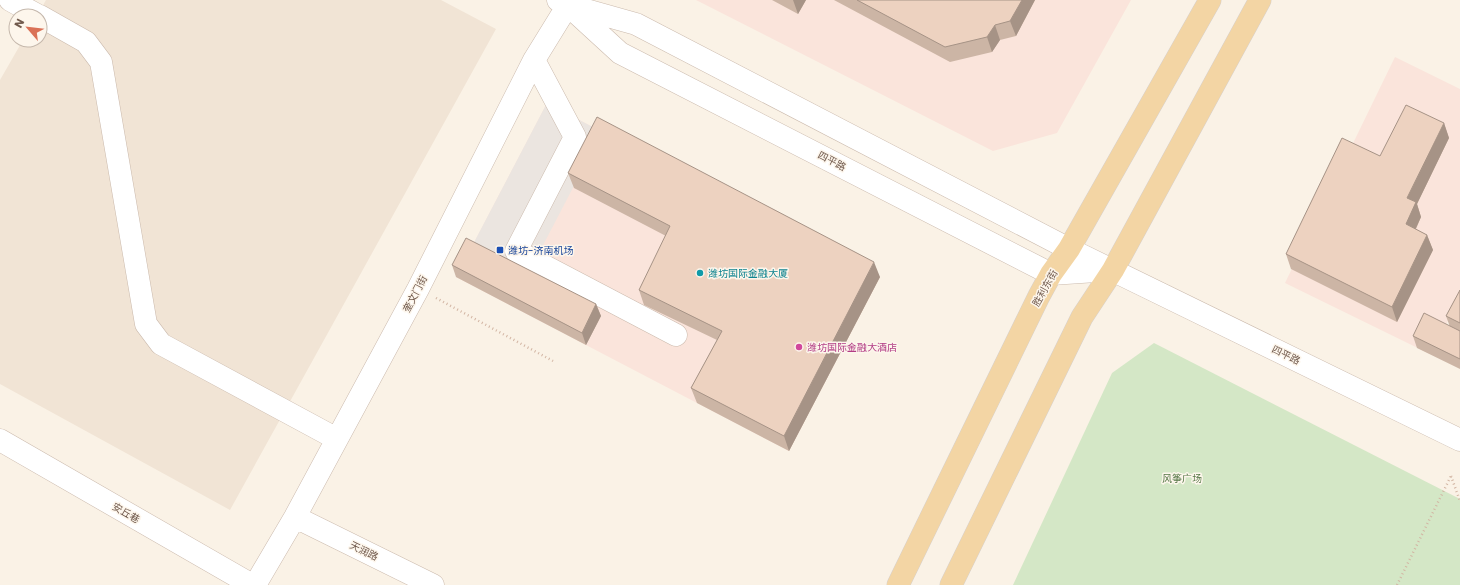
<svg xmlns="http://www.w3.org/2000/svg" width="1460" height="585" viewBox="0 0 1460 585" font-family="Poppins,'Noto Sans SC',sans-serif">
<rect width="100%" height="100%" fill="#faf2e6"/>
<path fill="#f1e4d5" d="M 46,0 L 441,0 L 496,29 L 230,510 L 0,384 L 0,80 L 23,40 L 40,40 L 40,16 L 37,16 Z"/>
<path fill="#fae4db" d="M 696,0 L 1131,0 L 1057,133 L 993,151 Z
M 1395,57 L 1460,89 L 1460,299 L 1430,354 L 1285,283 Z
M 547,103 L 880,277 L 789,451 L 456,277 Z"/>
<path fill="#ebe5e0" d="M 547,103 L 602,132 L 526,278 L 470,250 Z"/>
<path fill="#d4e7c6" d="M 1154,343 L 1460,499 L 1460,585 L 1013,585 L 1112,373 Z"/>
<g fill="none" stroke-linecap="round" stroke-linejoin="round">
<g stroke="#cbbaad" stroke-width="23">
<path id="minor" d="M 10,0 L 39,16
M 558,0 L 568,5 L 636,24 L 1069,249 L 1460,440
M 572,9 L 620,53 L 1051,274 L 1111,270
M 40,16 L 86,42 L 101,62 L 146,324 L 161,344 L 337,439
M 534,60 L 575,137 L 516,251 L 676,335
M 0,440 L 252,585
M 295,517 L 433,585
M 255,585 L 295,517 L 418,289 L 534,60 L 571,0"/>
</g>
<g stroke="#d7d1cd" stroke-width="23">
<path id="major" d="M 898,585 L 1039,296 L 1051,274 L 1069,249 L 1210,0
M 951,585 L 1082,317 L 1113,270 L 1260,0"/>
</g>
<path stroke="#d2b5a3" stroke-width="2.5" stroke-dasharray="1 3" stroke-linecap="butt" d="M 436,298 L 553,361
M 1451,476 L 1460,501
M 1397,585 L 1451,476"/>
<use href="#minor" stroke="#fff" stroke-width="22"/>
<use href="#major" stroke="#f3d5a4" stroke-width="22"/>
</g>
<path fill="#ccb5a5" d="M 772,0 L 806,0 L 798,14 Z
M 834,0 L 1035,0 L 1016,36 L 1000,40 L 992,52 L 950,62 Z
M 1444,123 L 1449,138 L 1417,204 L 1421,217 L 1416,229 L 1427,235 L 1433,250 L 1397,322 L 1291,269 L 1286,254 L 1380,156 Z
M 568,173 L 880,277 L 789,451 L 697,403 L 691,388 L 717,340 L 644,305 L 639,290 L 666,236 L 574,188 Z
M 452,265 L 596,304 L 601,316 L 586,345 L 456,277 Z
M 1460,290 L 1460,369 L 1417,348 L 1413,336 L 1450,327 L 1446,316 Z"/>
<path fill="#a69386" d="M 793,0 L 806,0 L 798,14 Z
M 1022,0 L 1035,0 L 1016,36 L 1010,21 Z
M 995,25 L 1000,40 L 992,52 L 987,37 Z
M 1444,123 L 1449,138 L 1417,204 L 1421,217 L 1411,239 L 1406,224 L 1407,198 Z
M 1427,235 L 1433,250 L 1397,322 L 1392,307 Z
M 874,262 L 880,277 L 789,451 L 784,436 Z
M 596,304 L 601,316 L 586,345 L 582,333 Z"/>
<path fill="#edd2c0" stroke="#a69386" d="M 857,0 L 1022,0 L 1010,21 L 995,25 L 987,37 L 945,47 Z
M 1406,105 L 1444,123 L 1407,198 L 1416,202 L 1406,224 L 1427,235 L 1392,307 L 1286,254 L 1342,138 L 1380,156 Z
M 597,117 L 874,262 L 784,436 L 691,388 L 722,331 L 639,290 L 670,226 L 568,173 Z
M 466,238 L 596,304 L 582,333 L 452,265 Z
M 1460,290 L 1460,323 L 1446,316 Z
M 1424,313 L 1460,331 L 1460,359 L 1413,336 Z"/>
<rect fill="#1a4fb4" stroke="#fdf6ec" stroke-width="1.5" x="496" y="246" width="8" height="8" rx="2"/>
<circle fill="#0f9aa8" stroke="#fdf6ec" stroke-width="1.5" cx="700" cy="273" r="4"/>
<circle fill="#d1479c" stroke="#fdf6ec" stroke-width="1.5" cx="799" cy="347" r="4"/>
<g text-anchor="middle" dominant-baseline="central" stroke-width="3" stroke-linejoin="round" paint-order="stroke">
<g font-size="10" fill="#715a4d" stroke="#fdf6ec">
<text transform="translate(832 161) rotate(27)">四平路</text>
<text transform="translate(1045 288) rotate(-61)">胜利东街</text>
<text transform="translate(415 294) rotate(-62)">奎文门街</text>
<text transform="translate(1286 355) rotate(26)">四平路</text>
<text transform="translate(126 513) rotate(30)">安丘巷</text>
<text transform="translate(364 551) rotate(26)">天润路</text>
</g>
<g font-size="10" fill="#164399" stroke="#fdf6ec" text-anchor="start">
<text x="508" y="250">潍坊-济南机场</text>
</g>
<g font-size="10" fill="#0d838f" stroke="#fdf6ec" text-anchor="start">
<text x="708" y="273">潍坊国际金融大厦</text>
</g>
<g font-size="10" fill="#b23c85" stroke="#fdf6ec" text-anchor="start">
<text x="807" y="347">潍坊国际金融大酒店</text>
</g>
<g font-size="10" fill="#557746" stroke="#fdf6ec">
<text x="1182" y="478">风筝广场</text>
</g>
</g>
<g transform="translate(28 28) rotate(298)"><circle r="19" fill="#fdf6ec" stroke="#c5b8ac"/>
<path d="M0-3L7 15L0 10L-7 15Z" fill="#da7156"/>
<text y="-6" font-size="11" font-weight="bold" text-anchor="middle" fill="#715a4d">N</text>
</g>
</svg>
